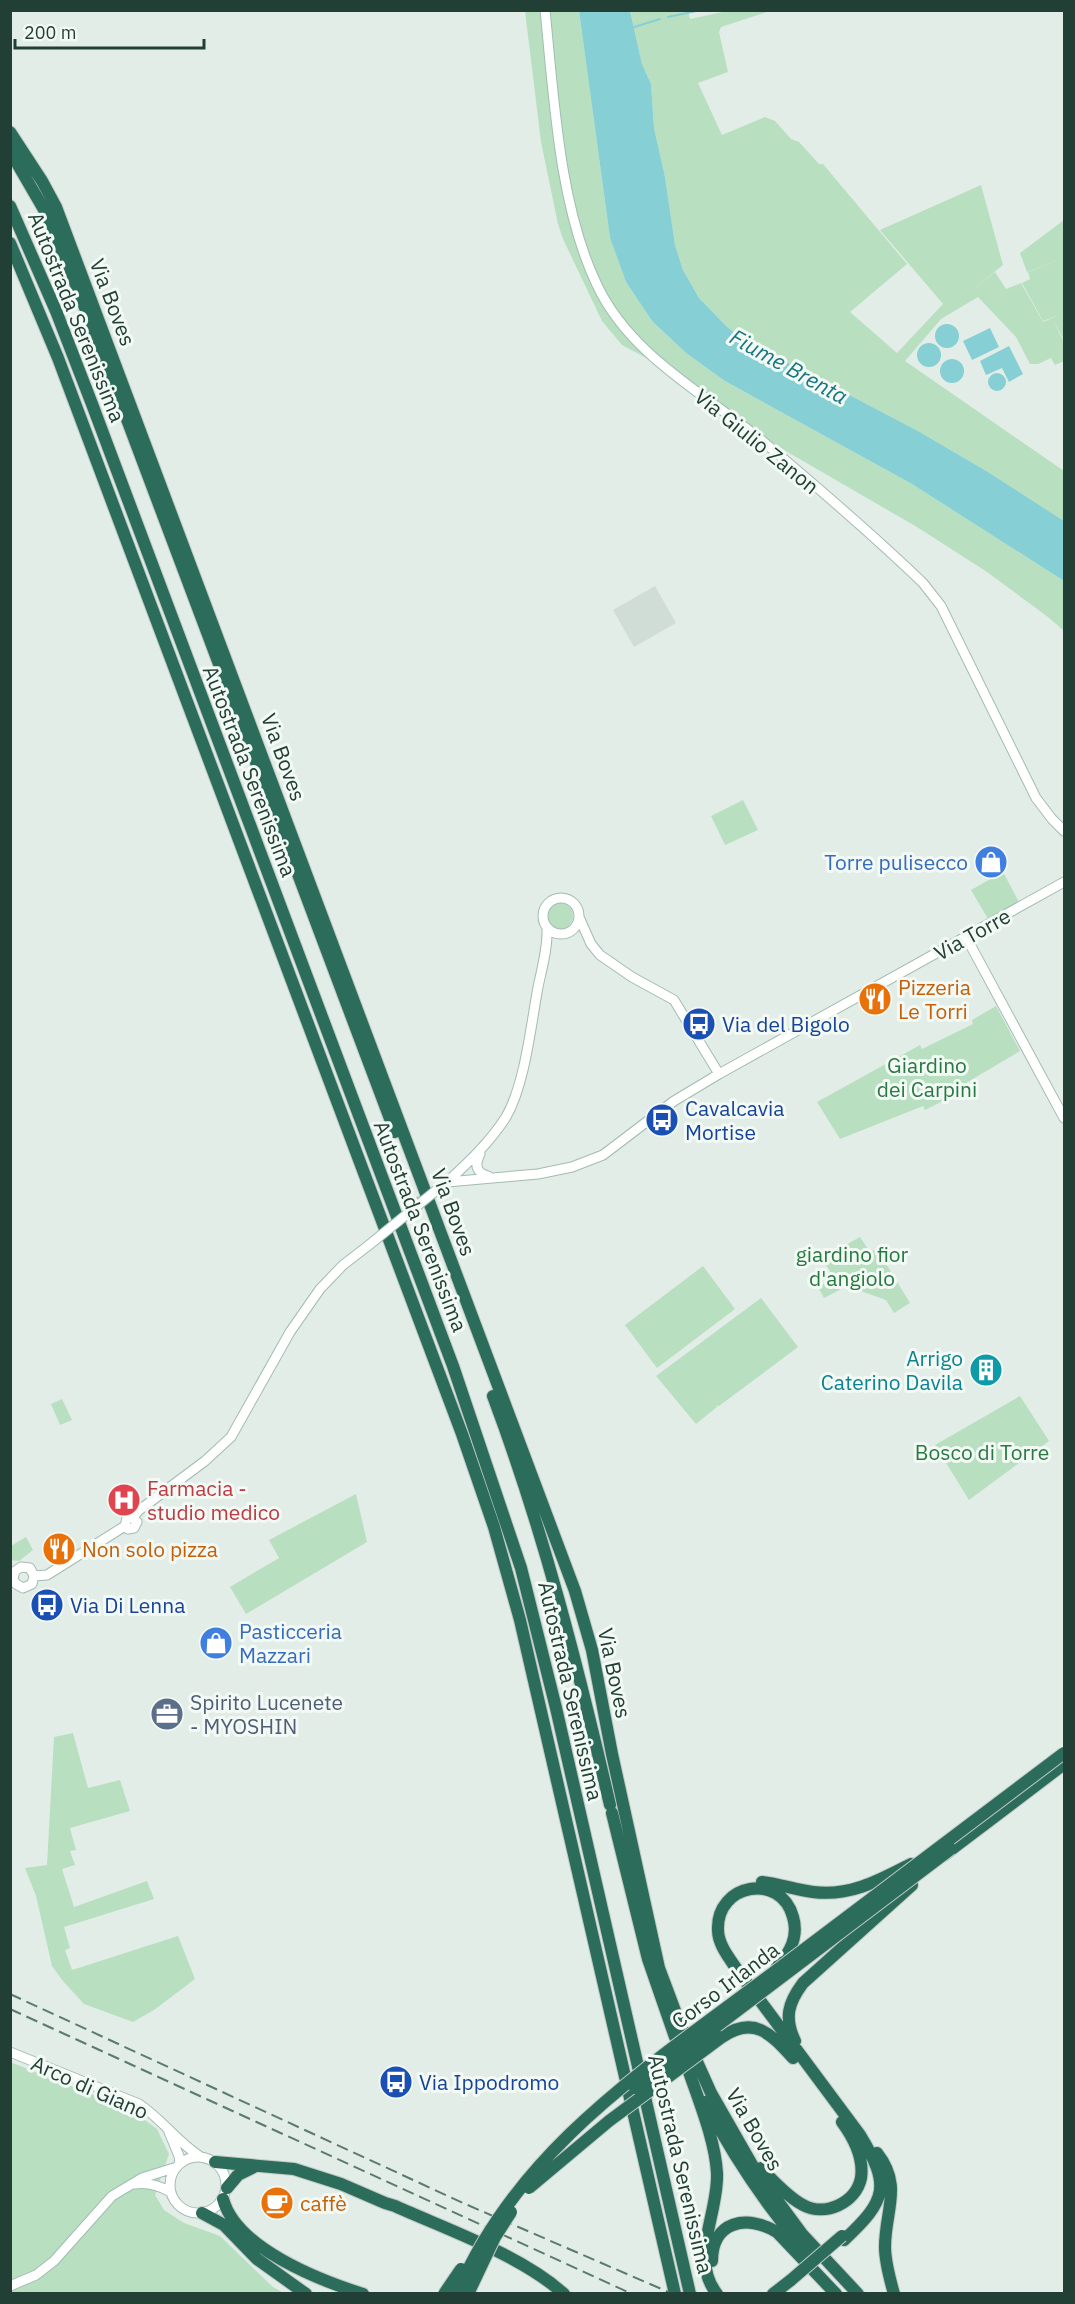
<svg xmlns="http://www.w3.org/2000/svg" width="1075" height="2304" viewBox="0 0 1075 2304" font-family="'IBM Plex Sans',sans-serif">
<rect width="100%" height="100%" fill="#e2ede7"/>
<path fill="#d0ddd6" d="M 655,586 L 676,623 L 634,647 L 613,610 Z"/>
<path fill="#b9dfc1" d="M 525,11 L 579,11 L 610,238 L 626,282 L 652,321 L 686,353 L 725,381 L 912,484 L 1064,581 L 1064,631 L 1048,617 L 987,572 L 917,527 L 758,435 L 676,374 L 622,345 L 602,321 L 563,239 L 558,224 L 541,142 Z
M 630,11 L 688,11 L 690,19 L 727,11 L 770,11 L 721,27 L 719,32 L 728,72 L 698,83 L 722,135 L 765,117 L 775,121 L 791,139 L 799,142 L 819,164 L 823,164 L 907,264 L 850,312 L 897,353 L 943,304 L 880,230 L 981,185 L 1003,265 L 972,290 L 995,272 L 1006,289 L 1021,283 L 1043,322 L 1059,315 L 1043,321 L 1022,283 L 1030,279 L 1028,272 L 1063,258 L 1027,272 L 1020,253 L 1064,220 L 1064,340 L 1053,320 L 1064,342 L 1064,361 L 1055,365 L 1051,358 L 1038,364 L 1030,364 L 1016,337 L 978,297 L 941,319 L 905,361 L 1064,471 L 1064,521 L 988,472 L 918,431 L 746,341 L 727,327 L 699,298 L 683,270 L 675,245 L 665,177 L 654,128 L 651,84 L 642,64 Z
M 743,800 L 758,830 L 725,845 L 711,816 Z
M 1003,872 L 1019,902 L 988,919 L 971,890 Z
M547 916a13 13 0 1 1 26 0a13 13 0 1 1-26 0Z
M 996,1006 L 1020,1051 L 961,1086 L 963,1091 L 925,1110 L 923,1106 L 840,1139 L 817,1102 L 920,1045 L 922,1049 L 973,1024 L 972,1020 Z
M 860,1237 L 870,1252 L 877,1249 L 910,1303 L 894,1313 L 886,1300 L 847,1286 L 824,1298 L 818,1287 L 834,1278 L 820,1255 L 833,1249 L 835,1251 Z
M 703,1266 L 735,1309 L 657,1368 L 625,1325 Z
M 761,1298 L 798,1347 L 719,1406 L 716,1405 L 717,1407 L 696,1424 L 656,1376 Z
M 1020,1396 L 1049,1441 L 969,1500 L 935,1445 Z
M 62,1399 L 72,1420 L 60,1425 L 51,1404 Z
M 356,1494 L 367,1542 L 246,1614 L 230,1587 L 279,1558 L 269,1540 Z
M 26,1537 L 33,1550 L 19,1561 L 11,1560 L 11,1546 Z
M 73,1733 L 88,1788 L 120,1780 L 130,1811 L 70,1828 L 76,1850 L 70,1851 L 75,1865 L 62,1869 L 74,1907 L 147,1881 L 154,1899 L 64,1927 L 70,1948 L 65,1950 L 72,1970 L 178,1936 L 195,1979 L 154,2010 L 133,2022 L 84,2004 L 62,1980 L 52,1966 L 36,1896 L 25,1868 L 47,1865 L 54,1737 Z
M 10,2062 L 130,2109 L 157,2129 L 169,2154 L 155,2195 L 164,2210 L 184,2223 L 220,2236 L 273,2287 L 284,2293 L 11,2293 Z"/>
<path fill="#86cfd5" d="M 579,11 L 630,11 L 642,64 L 651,84 L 654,128 L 665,177 L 675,245 L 683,270 L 699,298 L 727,327 L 746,341 L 918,431 L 988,472 L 1064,521 L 1064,581 L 912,484 L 725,381 L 686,353 L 652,321 L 626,282 L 610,238 Z
M935 336a12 12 0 1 1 24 0a12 12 0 1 1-24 0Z
M 990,328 L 999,347 L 972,360 L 963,341 Z
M917 355a12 12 0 1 1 24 0a12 12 0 1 1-24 0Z
M 1009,346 L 1023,374 L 1009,382 L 1002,368 L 986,375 L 980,361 Z
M940 371a12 12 0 1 1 24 0a12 12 0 1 1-24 0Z
M988 382a9 9 0 1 1 18 0a9 9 0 1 1-18 0Z"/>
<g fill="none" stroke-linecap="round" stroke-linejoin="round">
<path stroke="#86cfd5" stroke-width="2" d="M 668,17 L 701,10
M 631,28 L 660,19"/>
<path stroke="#bbcac3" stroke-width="12" stroke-dasharray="12 6" stroke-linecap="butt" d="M 419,1196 L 424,1209"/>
<g stroke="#a2bcb1" stroke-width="11">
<path id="secondary" d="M 545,10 C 554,98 559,206 597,285 C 630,355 702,392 760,439 C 815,485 871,533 923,583 L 941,606 L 1036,798 L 1052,819 L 1064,831
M543 916a18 18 0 1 1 36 0a18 18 0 1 1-36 0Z
M 579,917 L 591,944 L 600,955 L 632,977 L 674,1000 L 719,1074
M 966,937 L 1064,1118
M 480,1154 C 475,1165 475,1172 488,1176
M 447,1182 L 538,1174 L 572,1167 L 603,1155 L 674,1101 L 719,1074 L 1064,882
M 447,1182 C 469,1162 490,1142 506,1117 C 525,1084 531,1025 538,987 C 542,968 548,947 547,928
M 125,1526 L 127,1518 L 133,1518 L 138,1511 L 205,1461 L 231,1437 L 290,1332 L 320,1289 L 343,1265 L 369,1245
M 10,1574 L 16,1584 L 23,1588 L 32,1584 L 34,1576 L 30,1568 L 21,1567 L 15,1571 L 13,1578
M 34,1576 L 47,1575 L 125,1526 L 128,1529 L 134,1528 L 137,1522 L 133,1518
M 10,2052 L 139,2104 C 162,2119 178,2143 201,2157
M 169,2132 L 179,2156 L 180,2163
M170 2185a28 28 0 1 1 56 0a28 28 0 1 1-56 0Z
M 135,2184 C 148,2182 160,2186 171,2192
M 10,2286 L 36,2275 L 54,2261 L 112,2196 L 142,2178 L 177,2167"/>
</g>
<g stroke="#c1c9c6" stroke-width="14">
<path id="highway" d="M 10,132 L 42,181 L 56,207 L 575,1591 L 592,1650 L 612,1754 L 659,1968 L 680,2024 L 711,2093 L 755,2170 L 802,2234 L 858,2294
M 10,151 L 46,213 L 81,297 L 395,1132
M 10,206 L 56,311 L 92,404 L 453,1366 L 521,1568 L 556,1708 L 690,2294
M 10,243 L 58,358 L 462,1434 L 494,1527 L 520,1620 L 675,2294
M 493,1396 C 543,1529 578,1667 610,1805
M 612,1813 L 648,1959 L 675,2037
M 944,1855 L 1064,1764
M 762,1882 C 780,1884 796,1890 813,1892 C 850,1897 880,1880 911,1864
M 777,1967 C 790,1953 799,1937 793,1917 C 781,1872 716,1883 718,1930 C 718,1945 730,1959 738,1971 L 860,2135 C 891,2186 887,2200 844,2240
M 722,2037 C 754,2015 771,2034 793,2058
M 795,2041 C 784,2018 788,2003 803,1983 L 912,1885
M 687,2066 C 698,2099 715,2139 717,2173 C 719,2212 689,2259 717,2294
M 705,2102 C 734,2158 769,2209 810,2257
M 877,2153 C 903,2186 885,2210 885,2247 C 885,2263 890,2279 894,2294
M 215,2162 L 294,2169 L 341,2184 L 385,2203 L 395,2206 C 448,2230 521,2255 564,2294
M 761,2168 C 773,2181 788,2197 803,2205 C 825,2217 856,2203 861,2178 C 864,2158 853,2137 842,2122
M 227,2188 L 238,2175 L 254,2167
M 223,2199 C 236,2248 319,2280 363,2294
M 202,2213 L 224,2225 L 257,2259 L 306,2294
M 712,2261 C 712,2221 747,2214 777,2232 L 836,2294
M 773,2294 L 791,2280"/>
</g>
<use href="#secondary" stroke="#fff" stroke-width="9"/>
<use href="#highway" stroke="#2b6d5a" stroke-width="12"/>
<path stroke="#5b7b70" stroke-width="2" stroke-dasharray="12 6" stroke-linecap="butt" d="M 10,1994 L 463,2203 L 673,2294
M 10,2009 L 632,2294"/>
<g stroke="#a2bcb1" stroke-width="11" stroke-linecap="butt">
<path id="secondary-bridge" d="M 369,1245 L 444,1184"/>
</g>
<g stroke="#c1c9c6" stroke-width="14" stroke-linecap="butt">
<path id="highway-bridge" d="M 635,2088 L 951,1849
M 529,2188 L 609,2121 L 722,2037
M 791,2280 L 842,2236
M 444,2294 L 461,2269
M 457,2294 C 518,2147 653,2064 774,1972 C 871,1898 968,1826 1064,1753
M 468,2294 L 495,2237 L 511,2212"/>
</g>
<use href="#secondary-bridge" stroke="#fff" stroke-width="9"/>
<use href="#highway-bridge" stroke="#2b6d5a" stroke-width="12"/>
</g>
<defs>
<g id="shop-disc" transform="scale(1.725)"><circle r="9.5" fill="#3f7fe0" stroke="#f3f9f5"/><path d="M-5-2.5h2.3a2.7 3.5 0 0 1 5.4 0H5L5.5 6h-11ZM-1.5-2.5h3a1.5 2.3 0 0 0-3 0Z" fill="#fff"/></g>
<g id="restaurant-disc" transform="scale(1.725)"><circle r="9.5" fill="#e8710a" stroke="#f3f9f5"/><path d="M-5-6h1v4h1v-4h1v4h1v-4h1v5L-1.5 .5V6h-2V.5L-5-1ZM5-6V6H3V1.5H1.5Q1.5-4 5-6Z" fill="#fff"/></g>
<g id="bus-disc" transform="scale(1.725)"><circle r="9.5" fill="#1a4fb4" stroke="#f3f9f5"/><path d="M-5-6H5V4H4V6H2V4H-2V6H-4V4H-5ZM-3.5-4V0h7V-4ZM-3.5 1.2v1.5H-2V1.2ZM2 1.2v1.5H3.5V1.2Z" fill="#fff"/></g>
<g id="building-disc" transform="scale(1.725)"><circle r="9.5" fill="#0f9aa8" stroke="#f3f9f5"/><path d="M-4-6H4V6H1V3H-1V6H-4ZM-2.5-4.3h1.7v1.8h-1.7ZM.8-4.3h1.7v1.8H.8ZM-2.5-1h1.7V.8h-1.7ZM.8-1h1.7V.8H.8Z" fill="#fff"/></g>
<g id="hospital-disc" transform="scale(1.725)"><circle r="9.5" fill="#e0444e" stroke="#f3f9f5"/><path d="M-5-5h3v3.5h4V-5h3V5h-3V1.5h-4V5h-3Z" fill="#fff"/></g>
<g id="office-disc" transform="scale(1.725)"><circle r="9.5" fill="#5c6f8a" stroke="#f3f9f5"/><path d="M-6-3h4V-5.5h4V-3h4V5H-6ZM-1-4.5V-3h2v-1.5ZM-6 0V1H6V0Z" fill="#fff"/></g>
<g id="cafe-disc" transform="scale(1.725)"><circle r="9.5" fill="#e8710a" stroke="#f3f9f5"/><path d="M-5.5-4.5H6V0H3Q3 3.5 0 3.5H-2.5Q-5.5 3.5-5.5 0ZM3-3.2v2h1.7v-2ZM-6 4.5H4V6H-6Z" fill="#fff"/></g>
</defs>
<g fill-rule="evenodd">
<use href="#shop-disc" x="991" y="862"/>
<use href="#restaurant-disc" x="875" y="999"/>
<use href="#bus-disc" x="699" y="1024"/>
<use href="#bus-disc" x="662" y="1120"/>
<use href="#building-disc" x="986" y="1370"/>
<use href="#hospital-disc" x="124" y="1500"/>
<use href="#restaurant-disc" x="59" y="1549"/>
<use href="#bus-disc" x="47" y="1605"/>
<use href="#shop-disc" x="216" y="1643"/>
<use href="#office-disc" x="167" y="1714"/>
<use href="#bus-disc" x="396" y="2082"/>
<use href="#cafe-disc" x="277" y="2203"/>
</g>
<g text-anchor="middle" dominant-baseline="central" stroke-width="6" stroke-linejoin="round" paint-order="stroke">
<g font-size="21" fill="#213f35" stroke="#f3f9f5">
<text transform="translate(113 302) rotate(69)">Via Boves</text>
<text transform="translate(77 317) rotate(68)">Autostrada Serenissima</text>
<text transform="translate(757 441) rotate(39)">Via Giulio Zanon</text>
<text transform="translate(284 757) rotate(70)">Via Boves</text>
<text transform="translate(250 771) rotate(69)">Autostrada Serenissima</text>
<text transform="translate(972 934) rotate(-29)">Via Torre</text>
<text transform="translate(454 1212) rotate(70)">Via Boves</text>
<text transform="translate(421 1226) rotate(69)">Autostrada Serenissima</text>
<text transform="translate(615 1673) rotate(78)">Via Boves</text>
<text transform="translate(571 1691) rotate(77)">Autostrada Serenissima</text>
<text transform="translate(725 1985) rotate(-37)">Corso Irlanda</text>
<text transform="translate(90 2087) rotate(24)">Arco di Giano</text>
<text transform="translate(755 2129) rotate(60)">Via Boves</text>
<text transform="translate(681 2164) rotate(77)">Autostrada Serenissima</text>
</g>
<g font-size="21" fill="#366cbe" stroke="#f3f9f5" text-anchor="end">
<text x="968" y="862">Torre pulisecco</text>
<text x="239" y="1631" text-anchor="start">Pasticceria<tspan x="239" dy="24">Mazzari</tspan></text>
</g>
<g font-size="21" fill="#c56008" stroke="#f3f9f5" text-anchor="start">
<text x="898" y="987">Pizzeria<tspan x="898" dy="24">Le Torri</tspan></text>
<text x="82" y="1549">Non solo pizza</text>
<text x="300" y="2203">caffè</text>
</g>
<g font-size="21" fill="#164399" stroke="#f3f9f5" text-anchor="start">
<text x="722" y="1024">Via del Bigolo</text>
<text x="685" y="1108">Cavalcavia<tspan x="685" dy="24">Mortise</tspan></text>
<text x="70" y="1605">Via Di Lenna</text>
<text x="419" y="2082">Via Ippodromo</text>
</g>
<g font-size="21" fill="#287941" stroke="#f3f9f5">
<text x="927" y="1065">Giardino<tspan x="927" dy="24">dei Carpini</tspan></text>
<text x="852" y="1254">giardino fior<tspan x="852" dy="24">d'angiolo</tspan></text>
<text x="982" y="1452">Bosco di Torre</text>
</g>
<g font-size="21" fill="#0d838f" stroke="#f3f9f5" text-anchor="end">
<text x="963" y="1358">Arrigo<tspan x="963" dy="24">Caterino Davila</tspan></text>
</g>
<g font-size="21" fill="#be3a42" stroke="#f3f9f5" text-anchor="start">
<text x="147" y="1488">Farmacia -<tspan x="147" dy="24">studio medico</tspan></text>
</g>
<g font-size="21" fill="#4e5e75" stroke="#f3f9f5" text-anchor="start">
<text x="190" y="1702">Spirito Lucenete<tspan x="190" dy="24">- MYOSHIN</tspan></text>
</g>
<g font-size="22" font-style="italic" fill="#17767f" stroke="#f3f9f5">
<text transform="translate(789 366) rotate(29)">Fiume Brenta</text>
</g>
</g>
<rect width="1075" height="2304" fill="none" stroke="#213f35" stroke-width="24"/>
<path d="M15 39v9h189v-9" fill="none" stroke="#213f35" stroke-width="3"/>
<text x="24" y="39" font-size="18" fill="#213f35" stroke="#f3f9f5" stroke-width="4.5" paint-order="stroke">200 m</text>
</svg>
